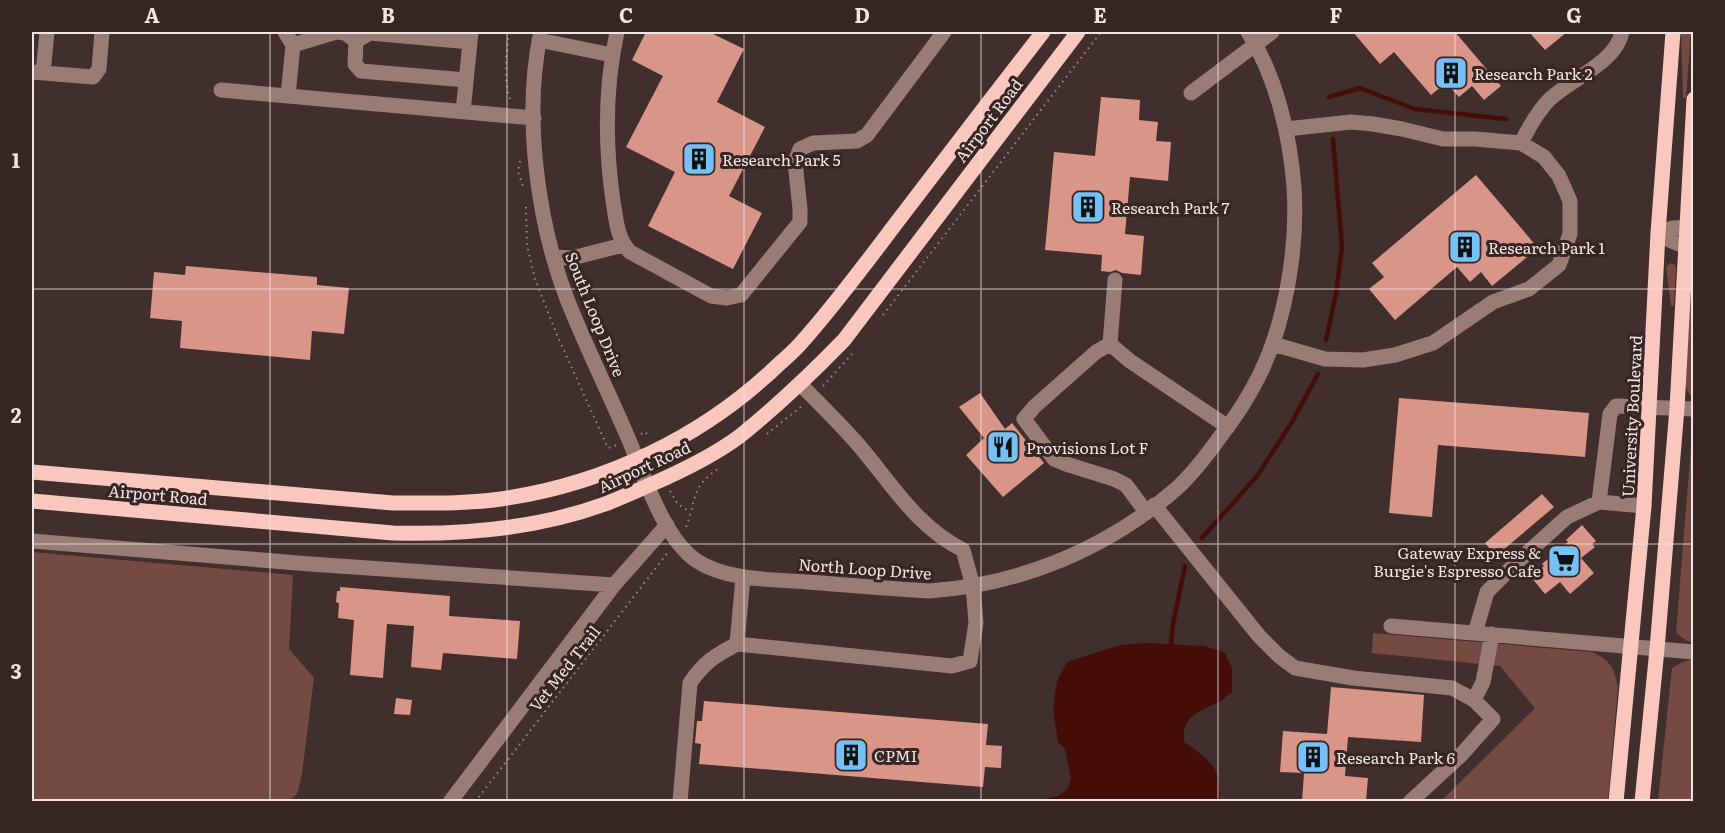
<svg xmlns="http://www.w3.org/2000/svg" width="1725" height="833" viewBox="0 0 1725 833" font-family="Literata,serif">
<rect width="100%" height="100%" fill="#402f2c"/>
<path fill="#754a43" d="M 1681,32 L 1691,32 L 1686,98 L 1683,98 Z
M 1693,262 L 1693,399 L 1688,392 L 1685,384 Z
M 1670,263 L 1675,265 L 1676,268 L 1674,306 L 1671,306 L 1666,267 Z
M 1693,422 L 1693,642 L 1687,641 L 1676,633 Z
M 32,552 L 293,575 L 289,649 L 314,678 L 302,774 L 297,794 L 288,802 L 32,801 Z
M 1373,633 L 1591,652 C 1610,659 1614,668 1618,687 L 1608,801 L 1441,801 L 1535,708 L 1500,666 L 1372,653 Z
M 1693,660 L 1693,801 L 1658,801 L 1672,668 L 1685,661 Z"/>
<path fill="#440d07" d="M 1149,643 L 1205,646 L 1225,653 L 1232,668 L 1232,692 C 1227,695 1222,701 1217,703 C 1197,712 1181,718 1184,742 C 1212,762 1220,766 1220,801 L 1036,801 L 1058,796 L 1067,790 L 1071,779 L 1065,749 L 1058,742 L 1053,709 L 1057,681 L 1067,662 L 1120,645 Z"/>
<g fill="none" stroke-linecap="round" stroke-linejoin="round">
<path stroke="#440d07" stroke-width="4.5" d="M 1329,97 L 1360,88 L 1415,109 L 1506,119
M 1326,340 L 1336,294 L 1342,247 L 1333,139
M 1202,538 L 1257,476 L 1292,422 L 1318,374
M 1171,644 L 1173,624 L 1185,566"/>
</g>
<path fill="#da9589" d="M 646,32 L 709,32 L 744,49 L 717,102 L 765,127 L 729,196 L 762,213 L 733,269 L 648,226 L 675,172 L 626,147 L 663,76 L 632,60 Z
M 1353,32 L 1455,32 L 1501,86 L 1484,100 L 1472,86 L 1459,97 L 1446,83 L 1431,95 L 1394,52 L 1380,64 Z
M 1529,32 L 1567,32 L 1545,50 Z
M 1101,97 L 1140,100 L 1139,120 L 1158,122 L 1156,141 L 1171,142 L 1168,181 L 1130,177 L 1125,234 L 1144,236 L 1141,275 L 1122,273 L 1116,270 L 1110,272 L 1101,271 L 1102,255 L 1045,250 L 1054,152 L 1095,156 Z
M 1476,175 L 1538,248 L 1492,286 L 1481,272 L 1470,282 L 1457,267 L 1395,320 L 1369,289 L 1384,277 L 1372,263 Z
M 186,266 L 317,277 L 317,285 L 349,288 L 344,334 L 312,331 L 310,360 L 180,348 L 182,321 L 150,318 L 154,272 L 185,275 Z
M 980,393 L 1005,429 L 1012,423 L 1044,463 L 1003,497 L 966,455 L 984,438 L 959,407 Z
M 1399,398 L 1589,413 L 1585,457 L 1438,445 L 1432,517 L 1389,513 Z
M 1542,494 L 1554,507 L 1496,556 L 1485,543 Z
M 1582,525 L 1596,541 L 1592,544 L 1595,547 L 1581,558 L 1594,573 L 1570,594 L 1560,582 L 1545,594 L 1531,577 L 1544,566 L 1542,564 L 1568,542 L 1566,540 Z
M 340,587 L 450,596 L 449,616 L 520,621 L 517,659 L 443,653 L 441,670 L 411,667 L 414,626 L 387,624 L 383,678 L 350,675 L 354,620 L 338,618 L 339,603 L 336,602 L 337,591 L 340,591 Z
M 1331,687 L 1424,695 L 1421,742 L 1348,737 L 1345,776 L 1368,778 L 1366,801 L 1302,801 L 1304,773 L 1280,772 L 1283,731 L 1327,734 Z
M 396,698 L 412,700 L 410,715 L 394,714 Z
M 704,701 L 988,724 L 986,745 L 1002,746 L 1001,768 L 985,767 L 983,787 L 699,764 L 701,744 L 695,743 L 697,721 L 702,721 Z"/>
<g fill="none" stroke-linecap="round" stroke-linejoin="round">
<path stroke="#978987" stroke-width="2" stroke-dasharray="1.5 4.5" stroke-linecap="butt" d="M 509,32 C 506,56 503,79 511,102
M 520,161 L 518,172 L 523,186
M 526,207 L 527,245 L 535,279 L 557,335 L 608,448 L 617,445
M 883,315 L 1101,32
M 823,386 L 852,354
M 641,434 L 646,432 L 648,438
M 767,434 L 802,406
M 670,491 L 677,503 L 690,512
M 686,527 C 697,499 690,488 718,469
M 475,802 L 669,551"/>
<path stroke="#9a7c77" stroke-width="15" d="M 285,32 L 293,45 L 288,96 L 534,118
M 338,32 L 345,33 L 356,41 L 355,64 L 361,71 L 466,80
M 541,32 C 523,113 537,221 567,299 C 586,347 609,393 629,440 C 644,476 664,539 697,561 C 728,581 772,579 807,582 C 848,585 888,589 929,591 C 1020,585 1107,549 1176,489 C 1193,474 1207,455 1220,437 C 1235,418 1248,398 1259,376 C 1286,322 1298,246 1294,187 C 1290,135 1276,76 1248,32
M 617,32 C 605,87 605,145 613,201 C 616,219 617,239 630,252 L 711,296 L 727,298 L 741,295 L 800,222 L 800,209 L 795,162 L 800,149 L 813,143 L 857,141 L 867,135 L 944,32
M 539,40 L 612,55
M 356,41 L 370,33 L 470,42
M 293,45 L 336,32
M 32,72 L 93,77 L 99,69 L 102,32
M 43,73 L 47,32
M 221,90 L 288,96
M 1191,93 L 1272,32
M 463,112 L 471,32
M 1521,143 C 1529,127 1537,112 1549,100 C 1570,79 1616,63 1622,32
M 1658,233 C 1670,241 1680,246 1694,247
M 1658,233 L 1672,228 L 1694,227
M 553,257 L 572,258 L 623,245
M 1115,280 L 1110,344 L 1130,361 L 1228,427
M 1110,344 L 1096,352 L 1034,407 L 1024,419 L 1054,459 L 1066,464 L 1114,479 L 1126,485 L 1146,512
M 1273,344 L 1325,359 L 1363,360 L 1395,355 L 1433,343 L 1493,302 L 1529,289 L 1559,265 L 1570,234 L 1570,201 L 1559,176 L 1544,157 L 1521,143 L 1475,139 L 1443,139 L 1402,129 L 1373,124 L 1351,122 L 1286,129
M 1599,502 L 1610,414 L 1616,406 L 1694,409
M 1154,505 L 1259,636 L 1279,656 L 1295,668 L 1353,678 L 1452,688 L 1474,700 L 1493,719 L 1461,755 L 1410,802
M 32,541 L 310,564 L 614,585 L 667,525
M 743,577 L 737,644 L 952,666 L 970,661 L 976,623 L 973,586 L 963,550 C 914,525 891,482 856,442 C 838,422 819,403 801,385
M 1391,626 L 1694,652
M 1475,633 L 1487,592 L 1514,565 L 1567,517 L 1599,502 L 1644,506
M 1474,700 L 1483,682 L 1492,634
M 450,802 L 614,585
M 680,802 L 690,683 C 704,662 716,655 737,644"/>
<path stroke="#f9c7be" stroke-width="15" d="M 32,472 L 393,503 C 429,503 466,504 501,499 C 605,484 703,437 778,365 C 786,358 794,351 801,343 C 835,305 866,263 897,222 C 945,159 994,95 1043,32
M 32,501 L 393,533 C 463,535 539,528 605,504 C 621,498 636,491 652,484 C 682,471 713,456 740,436 C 777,406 811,374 844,340 L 1078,32
M 1616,802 L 1644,506 L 1658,233 L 1673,32
M 1642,802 L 1657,649 L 1677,408 L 1694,99"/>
</g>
<path fill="none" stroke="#f0e5e3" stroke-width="1.5" stroke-opacity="0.55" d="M 270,32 L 270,802M 507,32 L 507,802M 744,32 L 744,802M 981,32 L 981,802M 1218,32 L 1218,802M 1455,32 L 1455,802M 32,289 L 1694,289M 32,544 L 1694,544"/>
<defs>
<g id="building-square" transform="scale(1.725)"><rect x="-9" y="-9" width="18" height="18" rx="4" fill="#73c1f6" stroke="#362522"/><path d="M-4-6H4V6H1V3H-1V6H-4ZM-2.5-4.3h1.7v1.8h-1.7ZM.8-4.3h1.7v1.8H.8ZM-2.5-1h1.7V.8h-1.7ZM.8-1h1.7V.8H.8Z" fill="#111"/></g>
<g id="restaurant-square" transform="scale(1.725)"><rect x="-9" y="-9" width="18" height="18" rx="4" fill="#73c1f6" stroke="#362522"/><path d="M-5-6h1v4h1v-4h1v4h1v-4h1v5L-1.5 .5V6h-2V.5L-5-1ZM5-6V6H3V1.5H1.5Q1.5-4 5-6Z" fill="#111"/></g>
<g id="supermarket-square" transform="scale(1.725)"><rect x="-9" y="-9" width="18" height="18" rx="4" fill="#73c1f6" stroke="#362522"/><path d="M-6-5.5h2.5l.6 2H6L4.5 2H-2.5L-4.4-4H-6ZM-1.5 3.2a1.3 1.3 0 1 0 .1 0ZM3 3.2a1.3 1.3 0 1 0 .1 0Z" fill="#111"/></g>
</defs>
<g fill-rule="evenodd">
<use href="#building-square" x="1451" y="73"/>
<use href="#building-square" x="699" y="159"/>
<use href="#building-square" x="1088" y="207"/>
<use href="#building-square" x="1465" y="247"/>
<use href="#restaurant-square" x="1003" y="447"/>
<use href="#supermarket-square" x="1564" y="561"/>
<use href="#building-square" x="851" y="755"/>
<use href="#building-square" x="1313" y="757"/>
</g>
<g text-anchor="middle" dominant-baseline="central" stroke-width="6" stroke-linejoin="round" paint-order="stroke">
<g font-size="16" fill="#f0e5e3" stroke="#362522" text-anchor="start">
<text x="1474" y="73">Research Park 2</text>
<text x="722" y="159">Research Park 5</text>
<text x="1111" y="207">Research Park 7</text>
<text x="1488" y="247">Research Park 1</text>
<text x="1026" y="447">Provisions Lot F</text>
<text x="1541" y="552" text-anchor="end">Gateway Express &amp;<tspan x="1541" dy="18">Burgie's Espresso Cafe</tspan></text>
<text x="874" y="755">CPMI</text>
<text x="1336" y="757">Research Park 6</text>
</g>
<g font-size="16" fill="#f0e5e3" stroke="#362522">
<text transform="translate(988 120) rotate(-53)">Airport Road</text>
<text transform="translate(596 314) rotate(68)">South Loop Drive</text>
<text transform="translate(1631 416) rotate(-87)">University Boulevard</text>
<text transform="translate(644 466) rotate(-25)">Airport Road</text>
<text transform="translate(158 494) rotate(5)">Airport Road</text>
<text transform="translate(865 568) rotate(4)">North Loop Drive</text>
<text transform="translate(564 668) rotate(-52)">Vet Med Trail</text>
</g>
</g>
<rect width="1725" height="833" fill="none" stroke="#362522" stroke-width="66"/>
<rect x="33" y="33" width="1659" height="767" fill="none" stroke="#f0e5e3" stroke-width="2"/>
<g font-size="20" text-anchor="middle" font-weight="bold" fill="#f0e5e3">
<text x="152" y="23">A</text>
<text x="388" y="23">B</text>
<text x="626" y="23">C</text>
<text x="862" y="23">D</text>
<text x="1100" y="23">E</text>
<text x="1336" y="23">F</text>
<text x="1574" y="23">G</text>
<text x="16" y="168">1</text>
<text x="16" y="423">2</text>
<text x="16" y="679">3</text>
</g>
</svg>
